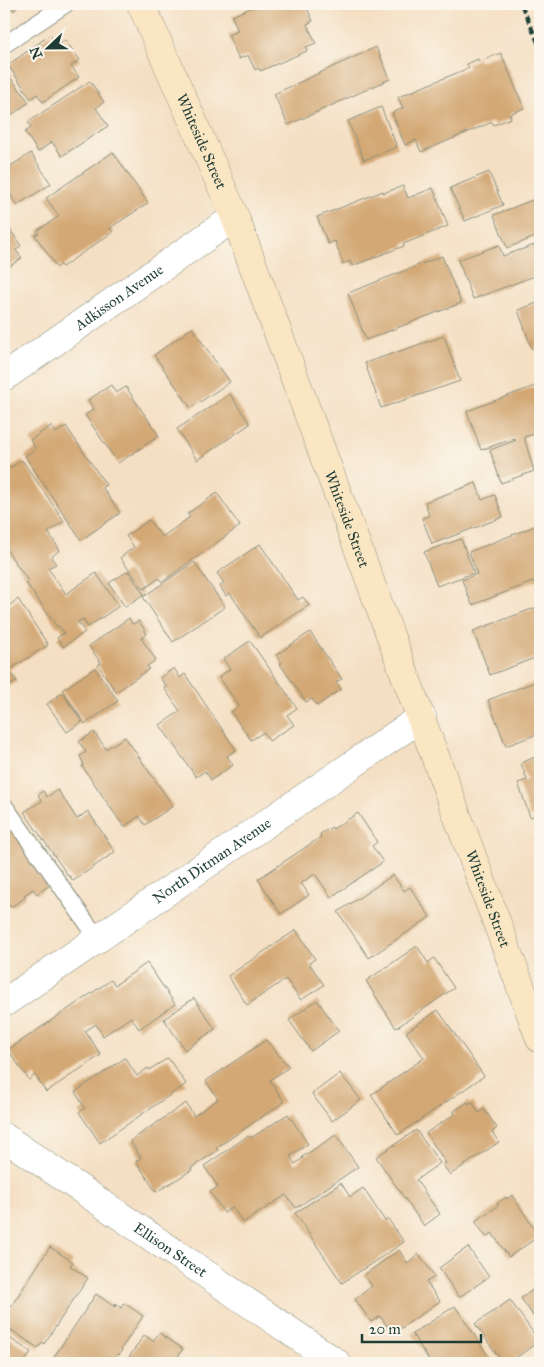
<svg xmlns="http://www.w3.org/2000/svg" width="544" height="1367" viewBox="0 0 544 1367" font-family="'IM FELL Great Primer',serif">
<rect width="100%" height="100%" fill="#fbf7ec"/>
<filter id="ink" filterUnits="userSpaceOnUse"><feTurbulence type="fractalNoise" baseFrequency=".02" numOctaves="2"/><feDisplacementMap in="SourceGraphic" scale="10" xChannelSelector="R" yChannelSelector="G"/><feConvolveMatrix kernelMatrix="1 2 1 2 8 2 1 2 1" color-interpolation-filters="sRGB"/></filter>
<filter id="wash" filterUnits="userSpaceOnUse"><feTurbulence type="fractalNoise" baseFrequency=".0096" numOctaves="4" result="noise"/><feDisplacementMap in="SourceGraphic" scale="20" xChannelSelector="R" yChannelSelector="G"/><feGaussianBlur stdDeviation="1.12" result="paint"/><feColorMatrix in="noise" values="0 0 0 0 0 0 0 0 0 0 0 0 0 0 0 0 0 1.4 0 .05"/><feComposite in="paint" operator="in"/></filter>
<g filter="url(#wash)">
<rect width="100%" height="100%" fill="#f4dfc3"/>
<g id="blocks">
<path fill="#d3a875" d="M 4,4 L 20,4 L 14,11 L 11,6 L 4,11 Z
M 259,4 L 305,4 L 313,21 L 307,24 L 316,43 L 306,47 L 307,51 L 260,71 L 259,68 L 255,70 L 248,55 L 239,59 L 228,35 L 238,31 L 232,16 Z
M 50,35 L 57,46 L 65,40 L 80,60 L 71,66 L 79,77 L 43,102 L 37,94 L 31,99 L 8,65 Z
M 376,47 L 390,79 L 288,125 L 274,94 Z
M 501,53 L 524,108 L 510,114 L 511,118 L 494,125 L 492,122 L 421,152 L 416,140 L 405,145 L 392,113 L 403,108 L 398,97 L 469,68 L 467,64 L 478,59 L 479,62 Z
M 4,69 L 29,102 L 8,118 L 4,113 Z
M 90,81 L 104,102 L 96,108 L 108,126 L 62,156 L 52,142 L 38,152 L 25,132 L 31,128 L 28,122 Z
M 381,107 L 397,147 L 364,160 L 348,121 Z
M 113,152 L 148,203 L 110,228 L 113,232 L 62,267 L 60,265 L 57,268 L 35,235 L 39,233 L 37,231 L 59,216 L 46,198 Z
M 31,153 L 51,184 L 17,205 L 4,185 L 4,170 Z
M 489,172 L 503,205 L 465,221 L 450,188 Z
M 403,186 L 408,198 L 433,188 L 448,226 L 403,244 L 404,246 L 352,266 L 350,261 L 343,264 L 335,241 L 328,244 L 317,217 L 383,191 L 383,193 Z
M 540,197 L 540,235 L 507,248 L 494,215 Z
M 4,220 L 21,246 L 16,250 L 22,258 L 4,270 Z
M 540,243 L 540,274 L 473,299 L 458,260 L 499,245 L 503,256 Z
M 442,256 L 461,303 L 366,340 L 348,293 Z
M 540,302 L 540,346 L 532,349 L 518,310 Z
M 192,328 L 230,382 L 191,408 L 154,355 Z
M 444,336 L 460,381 L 381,408 L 365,363 Z
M 540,384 L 540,432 L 524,437 L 534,471 L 501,483 L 490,450 L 516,440 L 515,438 L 481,450 L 467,411 Z
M 111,385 L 116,393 L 126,387 L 159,436 L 118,463 L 85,415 L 94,409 L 88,400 Z
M 230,394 L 250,424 L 197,460 L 177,429 Z
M 51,426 L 56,433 L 66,426 L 106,485 L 102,487 L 120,513 L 81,540 L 25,456 L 36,449 L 30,440 Z
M 22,460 L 64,521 L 48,532 L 60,550 L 51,557 L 56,564 L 48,568 L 66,594 L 96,573 L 119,606 L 88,627 L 83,619 L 78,622 L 85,632 L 63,647 L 57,638 L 64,633 L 59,626 L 57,627 L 26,583 L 28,581 L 4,546 L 4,472 Z
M 476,483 L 482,500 L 495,495 L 503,517 L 432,544 L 422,518 L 429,516 L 425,502 Z
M 217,493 L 240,526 L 162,582 L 159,578 L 144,589 L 120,558 L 134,547 L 126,536 L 149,520 L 162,537 L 190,517 L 187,514 Z
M 540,524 L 540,579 L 472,605 L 462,580 L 477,574 L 469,552 Z
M 461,539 L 474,573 L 437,586 L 424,552 Z
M 260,544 L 298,600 L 303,597 L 309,605 L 260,638 L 230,593 L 226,596 L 220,586 L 224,583 L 217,573 Z
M 194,562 L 225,607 L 173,642 L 143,597 Z
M 128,571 L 144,594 L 125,607 L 109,583 Z
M 18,599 L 48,645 L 9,670 L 17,681 L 4,689 L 4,604 L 7,607 Z
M 540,606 L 540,656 L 490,675 L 473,631 Z
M 129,618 L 132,624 L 139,621 L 147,634 L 141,638 L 156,660 L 147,666 L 149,669 L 116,692 L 98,665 L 101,663 L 89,646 Z
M 310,632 L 342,679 L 336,682 L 341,689 L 317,706 L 312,699 L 306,702 L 280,664 L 282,663 L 276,655 Z
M 250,641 L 297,708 L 287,715 L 294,725 L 269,741 L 264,732 L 251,740 L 231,712 L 239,706 L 219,677 L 230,669 L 223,659 Z
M 95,668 L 118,701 L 85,724 L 62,690 Z
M 174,668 L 180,678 L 185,674 L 236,750 L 227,756 L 233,765 L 211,780 L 205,771 L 196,777 L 160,725 L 180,711 L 164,688 L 167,687 L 160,678 Z
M 540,680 L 540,733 L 506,746 L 488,700 Z
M 62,693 L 82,722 L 67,732 L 47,704 Z
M 94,732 L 106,749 L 125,737 L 173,806 L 145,825 L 139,816 L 124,827 L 82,766 L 84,765 L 80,756 L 86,752 L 79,742 Z
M 540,755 L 540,813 L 530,817 L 518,783 L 527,780 L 521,763 Z
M 58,790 L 77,819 L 88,811 L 115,852 L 73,881 L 70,876 L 69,877 L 24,812 L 42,801 L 38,795 L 43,791 L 47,797 Z
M 358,813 L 377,842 L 372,846 L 383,862 L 331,897 L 315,874 L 301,883 L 309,895 L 281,914 L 258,879 L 321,837 L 320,834 L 332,827 L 333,829 Z
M 4,815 L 48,879 L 46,880 L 50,885 L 37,894 L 33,889 L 24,895 L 26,897 L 11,907 L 9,905 L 6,907 L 4,904 Z
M 393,875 L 404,891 L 410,887 L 430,917 L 369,958 L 338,912 Z
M 296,930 L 315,959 L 309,963 L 324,985 L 301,1000 L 286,979 L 247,1005 L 228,976 Z
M 417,946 L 428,963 L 434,958 L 454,988 L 396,1028 L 366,981 Z
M 147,963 L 175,1004 L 139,1029 L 131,1017 L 103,1036 L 96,1024 L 85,1031 L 101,1055 L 46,1092 L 35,1075 L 29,1080 L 8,1050 L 111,980 L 115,985 Z
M 194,998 L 215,1029 L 185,1050 L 164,1019 Z
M 317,1000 L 339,1031 L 311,1051 L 289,1020 Z
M 438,1010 L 484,1076 L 398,1135 L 371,1095 L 424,1058 L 406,1032 Z
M 266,1040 L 289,1067 L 270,1080 L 284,1102 L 216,1148 L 218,1150 L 191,1168 L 192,1170 L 156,1192 L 136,1161 L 141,1158 L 130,1141 L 186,1103 L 194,1116 L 218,1099 L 206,1081 Z
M 125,1058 L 137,1076 L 148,1068 L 149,1070 L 168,1058 L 186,1084 L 100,1143 L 79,1112 L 85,1108 L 75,1092 Z
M 340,1073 L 361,1100 L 332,1121 L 312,1094 Z
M 468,1102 L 469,1104 L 472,1102 L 479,1113 L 484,1109 L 497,1128 L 492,1132 L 499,1142 L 450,1175 L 443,1165 L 446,1163 L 426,1133 L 455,1114 L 454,1111 Z
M 288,1114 L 308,1144 L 290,1156 L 295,1164 L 303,1158 L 302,1157 L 336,1135 L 358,1167 L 296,1208 L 286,1195 L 243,1223 L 232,1207 L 224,1213 L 210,1192 L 218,1187 L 204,1166 L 248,1136 L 251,1138 Z
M 416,1130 L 440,1163 L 416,1180 L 440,1214 L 424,1226 L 376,1157 Z
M 341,1183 L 350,1197 L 363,1188 L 385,1221 L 388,1219 L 404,1242 L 342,1283 L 295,1213 Z
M 512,1195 L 539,1236 L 509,1257 L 492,1233 L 486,1237 L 475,1221 L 498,1206 L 497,1204 L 506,1197 L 507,1199 Z
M 50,1247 L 73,1262 L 70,1266 L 88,1278 L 44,1344 L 42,1343 L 38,1348 L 4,1325 L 4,1317 Z
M 468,1247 L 489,1277 L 459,1297 L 439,1268 Z
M 399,1250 L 407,1263 L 419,1254 L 435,1277 L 426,1282 L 440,1301 L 393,1334 L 380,1316 L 371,1322 L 355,1299 L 372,1286 L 364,1275 Z
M 540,1285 L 540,1326 L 521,1298 Z
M 96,1294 L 115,1307 L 116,1304 L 121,1308 L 124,1303 L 143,1316 L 121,1349 L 122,1350 L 119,1355 L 117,1354 L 111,1363 L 57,1363 L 52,1360 Z
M 510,1300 L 539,1341 L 509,1363 L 503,1363 L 475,1324 Z
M 455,1306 L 493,1363 L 431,1363 L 412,1334 Z
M 159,1333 L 183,1349 L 176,1359 L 183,1363 L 125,1363 L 144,1335 L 153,1341 Z
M 8,1337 L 31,1352 L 24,1363 L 4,1363 L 4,1343 Z"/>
</g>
</g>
<g filter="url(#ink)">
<use href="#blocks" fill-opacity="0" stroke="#8a8e7c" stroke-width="1"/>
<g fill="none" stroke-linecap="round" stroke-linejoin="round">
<g stroke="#8a8e7c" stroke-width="18">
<path id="lane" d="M 4,45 L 66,4
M 4,805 L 98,939"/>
</g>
<g stroke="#8a8e7c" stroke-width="29">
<g id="street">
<path id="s1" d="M 4,377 L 235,217"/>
<path id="s2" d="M 4,1003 L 422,717"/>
<path id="s3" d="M 4,1137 L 337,1363"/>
</g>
</g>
<g stroke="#8a8e7c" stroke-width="29">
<g id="secondary">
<path id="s4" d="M 141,4 L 235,217 L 540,1039"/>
</g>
</g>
<use href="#lane" stroke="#fff" stroke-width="16"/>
<use href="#street" stroke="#fff" stroke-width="28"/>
<use href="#secondary" stroke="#fbe6c4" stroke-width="28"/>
<path stroke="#1f3d34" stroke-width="4" stroke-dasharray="8 4" stroke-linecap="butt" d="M 521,4 L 540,47"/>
</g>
</g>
<g text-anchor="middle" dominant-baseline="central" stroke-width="5" stroke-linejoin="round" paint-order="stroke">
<g font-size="15" fill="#1f3d34" stroke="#fbf7ec">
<text stroke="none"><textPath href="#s4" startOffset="150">Whiteside Street</textPath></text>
<text stroke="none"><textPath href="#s1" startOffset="140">Adkisson Avenue</textPath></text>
<text stroke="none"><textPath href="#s4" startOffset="555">Whiteside Street</textPath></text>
<text stroke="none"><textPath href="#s2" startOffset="252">North Ditman Avenue</textPath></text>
<text stroke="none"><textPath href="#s4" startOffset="960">Whiteside Street</textPath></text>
<text stroke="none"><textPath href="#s3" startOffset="201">Ellison Street</textPath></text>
</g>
</g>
<rect width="544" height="1367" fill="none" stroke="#fbf7ec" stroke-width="20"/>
<g transform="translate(48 48) rotate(248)" stroke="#fbf7ec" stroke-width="4" paint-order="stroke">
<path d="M0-4L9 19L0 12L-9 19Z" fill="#1f3d34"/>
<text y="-8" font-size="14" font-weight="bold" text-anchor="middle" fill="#1f3d34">N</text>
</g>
<path d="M362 1334v8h119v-8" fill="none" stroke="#1f3d34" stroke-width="2.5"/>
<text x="369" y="1334" font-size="15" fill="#1f3d34" stroke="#fbf7ec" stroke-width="4" paint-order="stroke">20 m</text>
</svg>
